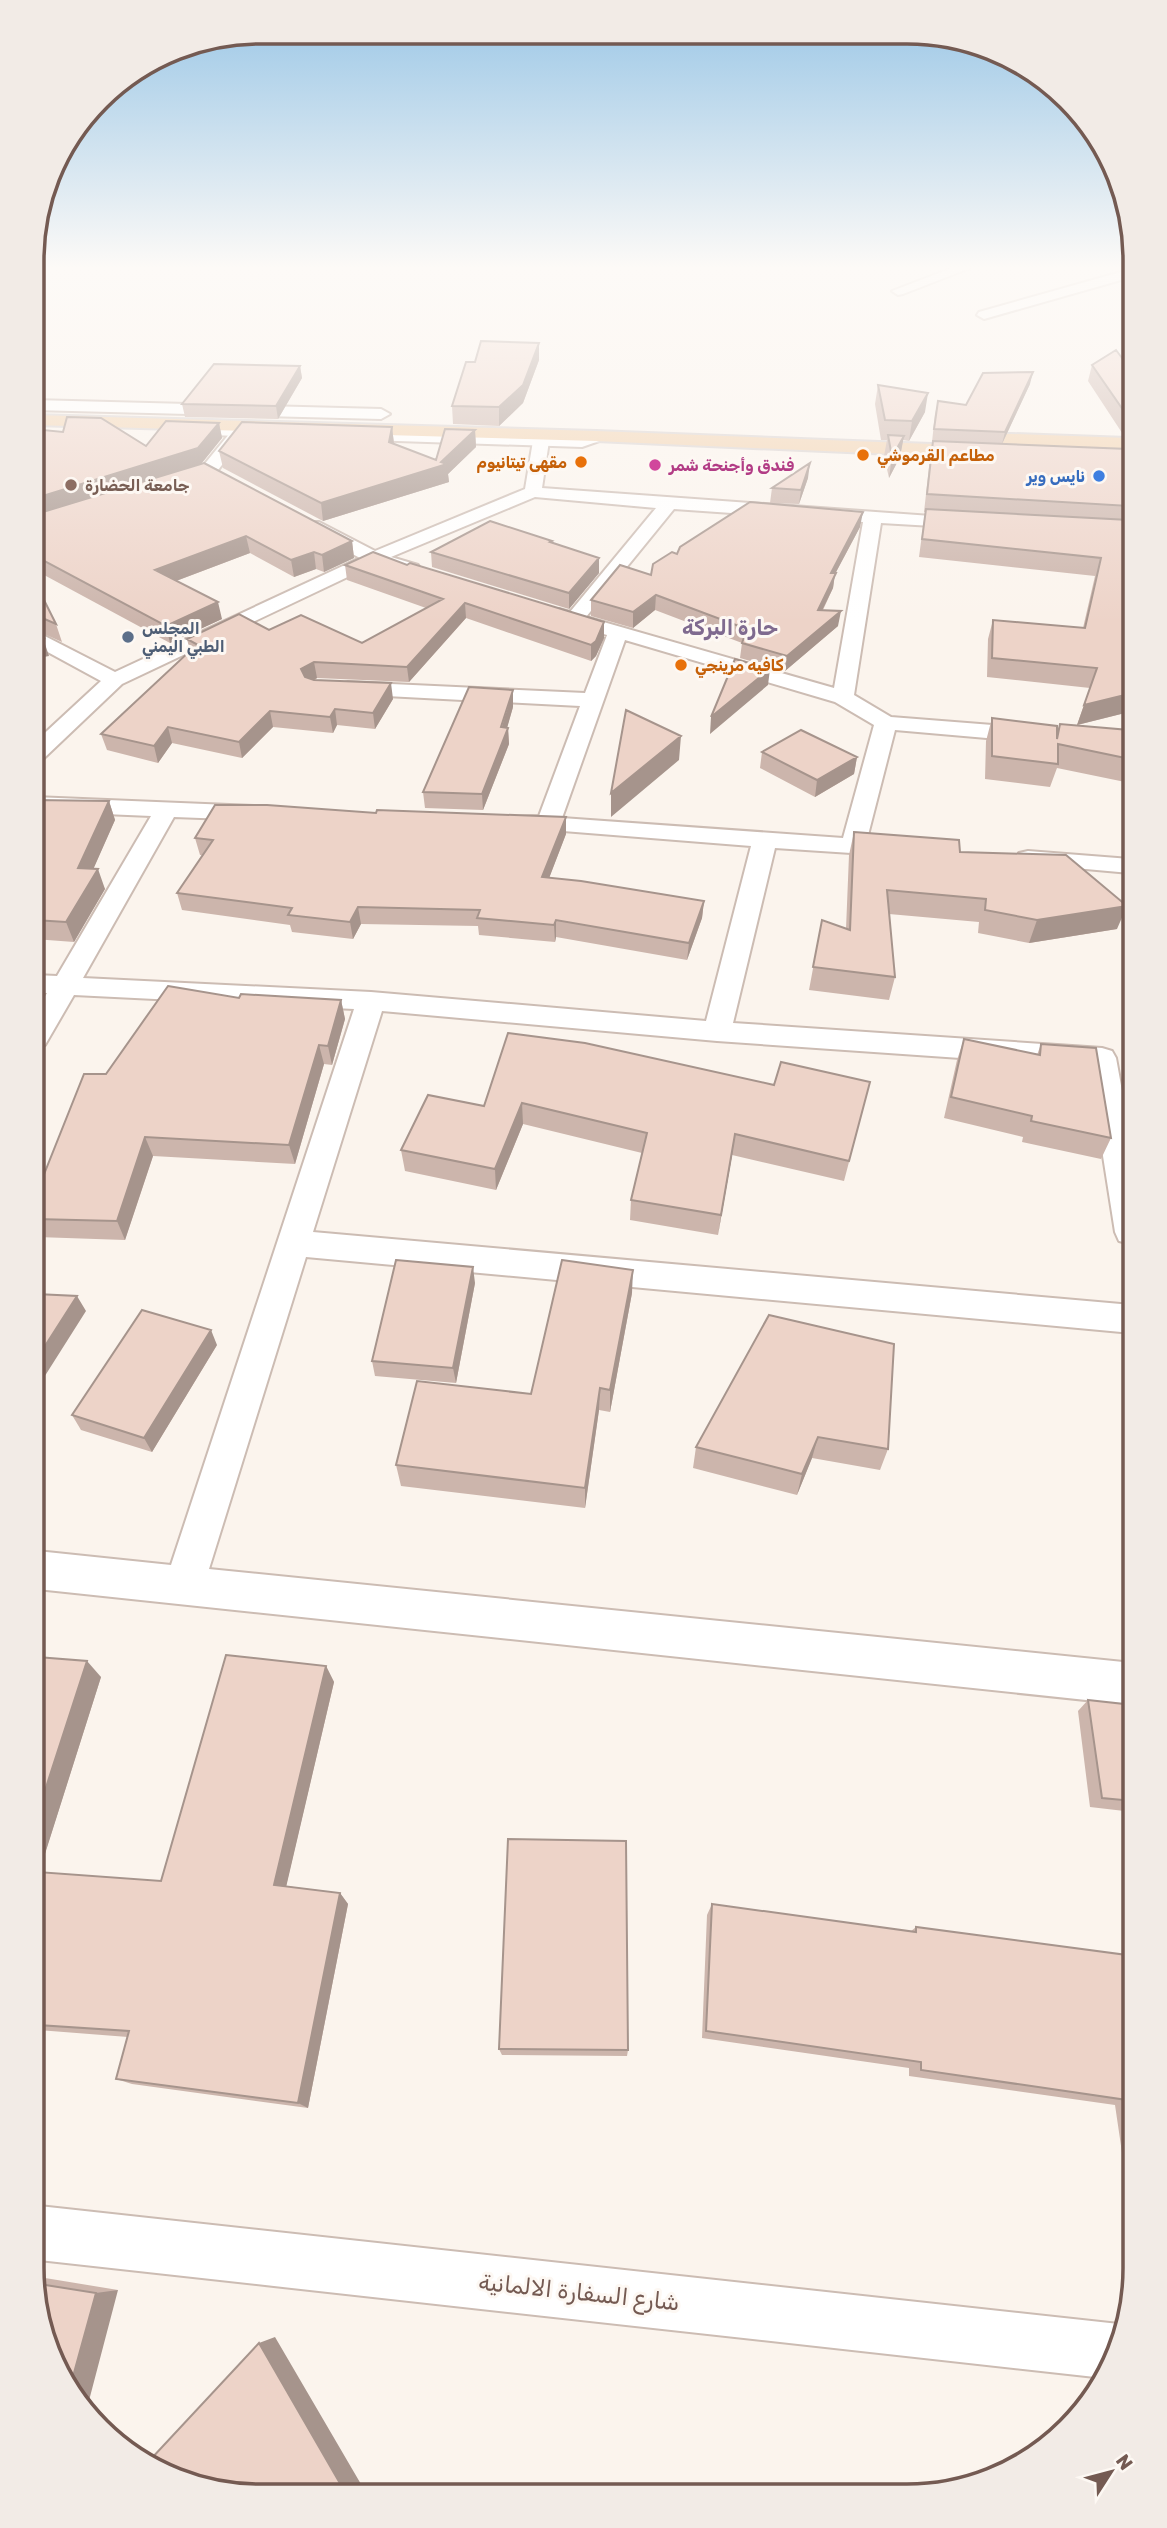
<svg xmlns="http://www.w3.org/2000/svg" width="1167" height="2528" viewBox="0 0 1167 2528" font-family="Rubik,'Noto Sans Arabic',sans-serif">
<rect width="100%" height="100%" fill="#fbf4ed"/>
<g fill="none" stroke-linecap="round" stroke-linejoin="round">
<g stroke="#ccbcb3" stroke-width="4">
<path id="minor" d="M 952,268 L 970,268 L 903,294 L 898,295 L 892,291 Z
M 1128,270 L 1128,278 L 984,319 L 977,315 L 979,312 Z
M 240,426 L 248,431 L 215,474 L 172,487 L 166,486 L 164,482 L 166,478 L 203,466 L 234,428 Z
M 541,436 L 549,441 L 542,488 L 973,519 L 976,523 L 967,528 L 881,523 L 854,695 L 891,717 L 1032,728 L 1040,730 L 1043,735 L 1040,740 L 1032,742 L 895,730 L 867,839 L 906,844 L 909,849 L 906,854 L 897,856 L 775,848 L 733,1023 L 1102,1048 L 1112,1051 L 1116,1058 L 1131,1140 L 1131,1244 L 1119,1241 L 1115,1232 L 1089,1067 L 717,1041 L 382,1011 L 313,1232 L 1132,1305 L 1132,1333 L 306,1257 L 209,1569 L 1133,1663 L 1133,1705 L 37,1589 L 37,1551 L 171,1565 L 354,1009 L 74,995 L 45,1045 L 35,1048 L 35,1014 L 47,993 L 35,993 L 35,975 L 57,976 L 151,816 L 34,811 L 34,797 L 254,806 L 262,808 L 266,813 L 262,818 L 254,820 L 174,817 L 83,978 L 371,992 L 706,1021 L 751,846 L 513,827 L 509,822 L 513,817 L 539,816 L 580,706 L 348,694 L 341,692 L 337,688 L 341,684 L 348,682 L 585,693 L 607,635 L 552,619 L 549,615 L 559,609 L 570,612 L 656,508 L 535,497 L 391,557 L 418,565 L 420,569 L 418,573 L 411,575 L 375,564 L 122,684 L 42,760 L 34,762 L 34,743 L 101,681 L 33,644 L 33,630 L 115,672 L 360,558 L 307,530 L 304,526 L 307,522 L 319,522 L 375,551 L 525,489 L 533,441 ZM 674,509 L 863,522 L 834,688 L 586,617 ZM 625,640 L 835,702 L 874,725 L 843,838 L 562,818 Z
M 1028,851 L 1130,859 L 1130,873 L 1019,863 L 1016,858 L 1019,853 Z
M 39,2206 L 1119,2324 L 1125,2326 L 1118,2356 L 1104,2378 L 39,2260 Z"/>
</g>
<g stroke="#ccbcb3" stroke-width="4">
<path id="tertiary" d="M 33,400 L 381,409 L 390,414 L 381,419 L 33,410 Z
M 168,424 L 286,428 L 295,433 L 286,438 L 162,433 L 159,429 L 162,425 Z
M 343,430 L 541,435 L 580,435 L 596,431 L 605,436 L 602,440 L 582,447 L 337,439 L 334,435 L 337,431 Z"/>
</g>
<g stroke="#d8d1cf" stroke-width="4">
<path id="primary" d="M 33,415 L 596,431 L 983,446 L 992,452 L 983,458 L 596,441 L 33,425 Z
M 956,432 L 1128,438 L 1128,449 L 950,442 L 947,438 L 950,434 Z"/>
</g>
<use href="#minor" fill="#fff" fill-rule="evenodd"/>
<use href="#tertiary" fill="#fff" fill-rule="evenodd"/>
<use href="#primary" fill="#f1d1ae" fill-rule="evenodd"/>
</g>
<path fill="#ccb5ac" d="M 539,343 L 539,360 L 523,403 L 499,426 L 453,424 L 452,406 L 475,362 Z
M 1092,365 L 1128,366 L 1128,442 L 1088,381 Z
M 300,366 L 302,378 L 278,419 L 185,417 L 182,404 Z
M 1030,384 L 1002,444 L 1128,449 L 1129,712 L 1077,725 L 1090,688 L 987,677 L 988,639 L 993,620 L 1083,628 L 1095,576 L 919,557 L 925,512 L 924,512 L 930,458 L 933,442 L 932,442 L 935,414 L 938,401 L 966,405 Z
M 878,385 L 925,412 L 909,441 L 903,440 L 900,457 L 889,478 L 884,456 L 887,440 L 881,440 L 875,404 Z
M 219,423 L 222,438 L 202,463 L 352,541 L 354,558 L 324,572 L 316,569 L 294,577 L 250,553 L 176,581 L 222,619 L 170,643 L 33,569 L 33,429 L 146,446 Z
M 392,427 L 394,444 L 436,460 L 475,430 L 476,447 L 448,474 L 449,482 L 323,521 L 223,468 L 219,451 Z
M 808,478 L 799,504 L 770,503 L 772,488 Z
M 860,527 L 835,574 L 833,588 L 823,610 L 838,626 L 785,671 L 740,658 L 742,643 L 655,610 L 633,628 L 591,616 L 591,600 L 651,575 L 677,554 Z
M 552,541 L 552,542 L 599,573 L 569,609 L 432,567 L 431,552 Z
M 345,565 L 407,565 L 604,622 L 604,638 L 596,656 L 591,661 L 466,618 L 409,682 L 317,678 L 315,680 L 393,699 L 375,729 L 337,725 L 333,733 L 273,727 L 242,758 L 172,743 L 158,763 L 107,750 L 101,734 L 190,651 L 187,639 L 269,630 L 362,643 L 426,608 L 347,580 Z
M 33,578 L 56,624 L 62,642 L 33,629 Z
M 513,707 L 507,727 L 508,728 L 509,744 L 483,810 L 425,808 L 423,792 Z
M 992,718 L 1057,732 L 1060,724 L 1129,730 L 1130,783 L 1057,768 L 1050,787 L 985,779 L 986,741 Z
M 762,752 L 857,757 L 854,774 L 815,797 L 760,768 Z
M 34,800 L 109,801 L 115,820 L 93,869 L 105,889 L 74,942 L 34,939 Z
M 854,832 L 960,852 L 1117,929 L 1029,943 L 978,933 L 979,922 L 889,914 L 895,977 L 889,1000 L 809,990 L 822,920 L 846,929 L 849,855 Z
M 566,834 L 549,878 L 704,901 L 702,918 L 687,960 L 556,937 L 555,942 L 479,935 L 478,926 L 361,924 L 353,939 L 292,932 L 290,925 L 182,910 L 177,893 L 202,855 L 200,855 L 195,838 Z
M 239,998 L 341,1000 L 345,1019 L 332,1065 L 324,1064 L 295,1164 L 153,1156 L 125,1240 L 37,1237 L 36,1235 L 35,1197 L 106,1074 Z
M 964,1039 L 1037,1055 L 1041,1044 L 1111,1138 L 1101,1159 L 1022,1142 L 1023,1137 L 944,1118 L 957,1060 Z
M 870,1082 L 844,1181 L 732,1155 L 718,1235 L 630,1220 L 631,1200 L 642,1153 L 523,1124 L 496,1190 L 405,1171 L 401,1150 L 484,1106 L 774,1085 Z
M 475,1283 L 456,1383 L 375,1376 L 372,1361 Z
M 632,1293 L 610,1412 L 599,1410 L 585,1508 L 401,1486 L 396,1465 L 531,1394 Z
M 769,1315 L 888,1449 L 880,1470 L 812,1458 L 797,1495 L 693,1468 L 696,1447 Z
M 217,1345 L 152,1452 L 81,1430 L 72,1415 Z
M 37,1657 L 101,1677 L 39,1872 L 161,1881 L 326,1666 L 334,1682 L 286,1886 L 340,1893 L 348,1904 L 308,2108 L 132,2084 L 116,2079 L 128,2037 L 38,2030 Z
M 1088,1700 L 1133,1705 L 1133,1812 L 1090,1807 L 1078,1711 Z
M 712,1904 L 910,1932 L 916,1927 L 1134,1956 L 1135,2208 L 1130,2207 L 1115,2105 L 909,2076 L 909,2068 L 702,2038 L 707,1915 Z
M 499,2049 L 628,2050 L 627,2056 L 502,2055 Z
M 39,2277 L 118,2290 L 39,2328 Z"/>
<path fill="#a6948c" d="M 539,343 L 539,360 L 523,403 L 499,426 L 499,407 Z
M 300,366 L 302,378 L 278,419 L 276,406 Z
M 1033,372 L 1030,384 L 1002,444 L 1005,432 Z
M 928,393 L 925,412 L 909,441 L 912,421 Z
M 219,423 L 222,438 L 201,464 L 33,517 L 33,499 Z
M 392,427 L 394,444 L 389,442 Z
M 475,430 L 476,447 L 448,474 L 449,482 L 323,521 L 321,503 L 441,462 Z
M 904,436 L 900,457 L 889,478 L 892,457 Z
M 810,463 L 808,478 L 799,504 L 801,490 Z
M 863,512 L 860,527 L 835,574 L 833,588 L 815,625 L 818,610 L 831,573 Z
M 246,536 L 250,553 L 160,587 L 155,570 Z
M 352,541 L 354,558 L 324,572 L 322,555 Z
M 314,552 L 316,569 L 294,577 L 291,560 Z
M 599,558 L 599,573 L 569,609 L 569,593 Z
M 656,595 L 655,610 L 633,628 L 633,612 Z
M 218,602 L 222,619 L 170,643 L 166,626 Z
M 465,603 L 466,618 L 409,682 L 407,667 Z
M 841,611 L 838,626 L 785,671 L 787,656 Z
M 604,622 L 604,638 L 596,656 L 591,661 L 591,645 Z
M 43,638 L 49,656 L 33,659 L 33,640 Z
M 314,662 L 317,678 L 304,685 L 301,669 Z
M 770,669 L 768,685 L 710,734 L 711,717 Z
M 391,683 L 393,699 L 375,729 L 373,713 Z
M 513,690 L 513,707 L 504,739 L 508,728 L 509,744 L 483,810 L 482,794 Z
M 1129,694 L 1129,712 L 1077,725 L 1084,705 Z
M 335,709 L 337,725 L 333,733 L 330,717 Z
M 270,711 L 273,727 L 242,758 L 239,742 Z
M 168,727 L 172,743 L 158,763 L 154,746 Z
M 681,736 L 679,760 L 611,817 L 611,793 Z
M 857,757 L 854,774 L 815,797 L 817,780 Z
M 109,801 L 115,820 L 85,888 L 78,868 Z
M 566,817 L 566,834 L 543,894 L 542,877 Z
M 98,869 L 105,889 L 74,942 L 66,922 Z
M 704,901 L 702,918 L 687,960 L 689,943 Z
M 1127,906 L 1117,929 L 1029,943 L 1037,920 Z
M 358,907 L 361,924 L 353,939 L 350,922 Z
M 556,920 L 556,937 L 555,942 L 554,925 Z
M 341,1000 L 345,1019 L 332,1065 L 328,1046 Z
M 319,1045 L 324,1064 L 295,1164 L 289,1145 Z
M 522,1103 L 523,1124 L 496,1190 L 495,1169 Z
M 735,1134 L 732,1155 L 718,1235 L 721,1215 Z
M 145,1137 L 153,1156 L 125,1240 L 117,1221 Z
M 473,1267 L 475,1283 L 456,1383 L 453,1368 Z
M 633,1270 L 632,1293 L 610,1412 L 610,1390 Z
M 77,1296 L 86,1311 L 36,1390 L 36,1360 Z
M 211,1330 L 217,1345 L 152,1452 L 144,1438 Z
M 600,1388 L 599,1410 L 585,1508 L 585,1488 Z
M 818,1437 L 812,1458 L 797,1495 L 802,1474 Z
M 87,1661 L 101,1677 L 38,1876 L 38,1812 Z
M 326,1666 L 334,1682 L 284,1896 L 274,1885 Z
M 340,1893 L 348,1904 L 308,2108 L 298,2103 Z
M 118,2290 L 86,2412 L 69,2391 L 96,2293 Z
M 275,2337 L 365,2491 L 345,2492 L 259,2343 Z"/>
<path fill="#edd3c8" stroke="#a6948c" stroke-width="2" d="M 481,341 L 539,343 L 523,385 L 499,407 L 452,406 L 466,362 L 475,362 Z
M 1116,350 L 1128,366 L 1128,417 L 1092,365 Z
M 214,364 L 300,366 L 276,406 L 182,404 Z
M 1033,372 L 1005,432 L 934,429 L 938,401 L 966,405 L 983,373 Z
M 878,385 L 928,393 L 912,421 L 885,420 Z
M 67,417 L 101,418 L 146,446 L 166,421 L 219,423 L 198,448 L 33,499 L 33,429 L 63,432 Z
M 242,422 L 392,427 L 389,442 L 436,460 L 445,429 L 475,430 L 441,462 L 447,464 L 321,503 L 219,451 Z
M 888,435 L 904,436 L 892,457 Z
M 933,441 L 1128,449 L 1129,506 L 927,494 Z
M 204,463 L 352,541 L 322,555 L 314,552 L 291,560 L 246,536 L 155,570 L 218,602 L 166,626 L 33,555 L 33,515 Z
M 810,463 L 801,490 L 772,488 Z
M 750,502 L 863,512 L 831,573 L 836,573 L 818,610 L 841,611 L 787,656 L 742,643 L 747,629 L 656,595 L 633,612 L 591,600 L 620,565 L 651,575 L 653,564 L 672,552 L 677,554 L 680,547 Z
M 926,509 L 1129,520 L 1129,694 L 1084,705 L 1097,668 L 992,658 L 993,620 L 1085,628 L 1101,558 L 922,539 Z
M 490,521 L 552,541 L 550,542 L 599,558 L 569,593 L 431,552 Z
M 373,552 L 407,565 L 410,563 L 604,622 L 596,641 L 591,645 L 465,603 L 407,667 L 314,662 L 301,669 L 305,677 L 314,680 L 391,683 L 373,713 L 335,709 L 330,717 L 270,711 L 239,742 L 168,727 L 154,746 L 101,734 L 192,649 L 200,646 L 187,639 L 239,614 L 269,630 L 301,615 L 362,643 L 443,599 L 345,565 Z
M 33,578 L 56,624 L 33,614 Z
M 33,633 L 43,638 L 33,640 Z
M 735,659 L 770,669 L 711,717 Z
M 469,687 L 513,690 L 501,727 L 508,728 L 482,794 L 423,792 Z
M 626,710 L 681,736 L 611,793 Z
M 992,718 L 1057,726 L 1057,739 L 1060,724 L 1129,730 L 1130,759 L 1058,744 L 1058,764 L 992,756 Z
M 801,730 L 857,757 L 817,780 L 762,752 Z
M 34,800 L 109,801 L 78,868 L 98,869 L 66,922 L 34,920 Z
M 215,805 L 267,805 L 376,813 L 377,810 L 566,817 L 542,877 L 581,881 L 704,901 L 689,943 L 556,920 L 554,925 L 477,918 L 480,910 L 358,907 L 350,922 L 288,915 L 292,908 L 177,893 L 213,840 L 195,838 Z
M 854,832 L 959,840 L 960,852 L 1066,855 L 1127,906 L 1037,920 L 985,910 L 986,899 L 887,890 L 895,977 L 813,967 L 822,920 L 850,930 Z
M 168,986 L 239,998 L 241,994 L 341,1000 L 328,1046 L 319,1045 L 289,1145 L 145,1137 L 117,1221 L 35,1219 L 35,1197 L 84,1074 L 106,1074 Z
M 508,1033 L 585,1043 L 774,1085 L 781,1062 L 870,1082 L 849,1161 L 735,1134 L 721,1215 L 631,1200 L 647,1133 L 522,1103 L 495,1169 L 401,1150 L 428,1095 L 484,1106 Z
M 964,1039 L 1040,1055 L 1041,1044 L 1096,1048 L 1111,1138 L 1031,1121 L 1032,1116 L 951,1097 Z
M 396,1260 L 473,1267 L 453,1368 L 372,1361 Z
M 562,1260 L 633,1270 L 610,1390 L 600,1388 L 585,1488 L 396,1465 L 417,1381 L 531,1394 Z
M 36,1294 L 77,1296 L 36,1360 Z
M 142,1310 L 211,1330 L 144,1438 L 72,1415 Z
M 769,1315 L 894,1344 L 888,1449 L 818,1437 L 802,1474 L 696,1447 Z
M 226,1655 L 326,1666 L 274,1885 L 340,1893 L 298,2103 L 116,2079 L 129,2031 L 38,2025 L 38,1872 L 161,1881 Z
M 37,1657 L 87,1661 L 38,1812 Z
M 1088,1700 L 1133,1705 L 1133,1801 L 1102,1798 Z
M 508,1839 L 626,1841 L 628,2050 L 499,2049 Z
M 712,1904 L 916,1932 L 916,1927 L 1134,1956 L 1134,2101 L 921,2070 L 921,2062 L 706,2031 Z
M 39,2284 L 96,2293 L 69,2391 L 62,2383 L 39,2328 Z
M 259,2343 L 345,2492 L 216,2492 L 150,2460 Z"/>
<linearGradient id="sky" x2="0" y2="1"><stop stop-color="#99c6e6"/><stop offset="0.43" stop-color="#fdfaf7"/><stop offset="1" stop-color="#fdfaf7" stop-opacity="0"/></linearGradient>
<rect width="1167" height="622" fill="url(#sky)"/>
<g fill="#e8710a" stroke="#fdf8f3" stroke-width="2.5">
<circle cx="863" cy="455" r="7"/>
<circle cx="581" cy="462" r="7"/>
<circle cx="681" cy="665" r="7"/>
</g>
<circle fill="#d1479c" stroke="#fdf8f3" stroke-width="2.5" cx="655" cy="465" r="7"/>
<circle fill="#3f7fe0" stroke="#fdf8f3" stroke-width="2.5" cx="1099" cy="476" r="7"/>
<circle fill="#8d6e63" stroke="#fdf8f3" stroke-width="2.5" cx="71" cy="485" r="7"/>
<circle fill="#5c6f8a" stroke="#fdf8f3" stroke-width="2.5" cx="128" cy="637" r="7"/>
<g text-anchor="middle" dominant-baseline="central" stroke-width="6" stroke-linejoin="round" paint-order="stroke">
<g font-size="16" font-weight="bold" fill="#c56008" stroke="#fdf8f3" text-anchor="start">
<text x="877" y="455">مطاعم القرموشي</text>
<text x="567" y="462" text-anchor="end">مقهى تيتانيوم</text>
<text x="695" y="665">كافيه مرينجي</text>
</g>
<g font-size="16" font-weight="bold" fill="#b23c85" stroke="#fdf8f3" text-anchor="start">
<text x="669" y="465">فندق وأجنحة شمر</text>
</g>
<g font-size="16" font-weight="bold" fill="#366cbe" stroke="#fdf8f3" text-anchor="end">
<text x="1085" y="476">نايس وير</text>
</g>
<g font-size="16" font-weight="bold" fill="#785e54" stroke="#fdf8f3" text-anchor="start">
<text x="85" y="485">جامعة الحضارة</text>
</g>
<g font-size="16" font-weight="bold" fill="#4e5e75" stroke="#fdf8f3" text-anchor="start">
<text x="142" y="628">المجلس<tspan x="142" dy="18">الطبي اليمني</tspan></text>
</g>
<g font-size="21" font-weight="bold" fill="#7f6a8f" stroke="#fdf8f3">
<text x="730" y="627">حارة البركة</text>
</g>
<g font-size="23" fill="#745a52" stroke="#fdf8f3">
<text transform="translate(579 2292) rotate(6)">شارع السفارة الالمانية</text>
</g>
</g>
<path d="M0 0H1167V2528H0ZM260 44H907A216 216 0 0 1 1123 260V2268A216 216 0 0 1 907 2484H260A216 216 0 0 1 44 2268V260A216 216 0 0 1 260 44Z" fill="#f2ebe6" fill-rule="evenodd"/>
<path fill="none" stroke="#745a52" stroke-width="3.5" d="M260 44H907A216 216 0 0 1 1123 260V2268A216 216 0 0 1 907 2484H260A216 216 0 0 1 44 2268V260A216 216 0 0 1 260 44Z"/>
<g transform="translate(1111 2472) rotate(54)" stroke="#fdf8f3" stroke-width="5" paint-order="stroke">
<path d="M0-5L12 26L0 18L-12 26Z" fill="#745a52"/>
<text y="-10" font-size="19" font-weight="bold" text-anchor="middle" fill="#745a52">N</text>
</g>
</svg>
